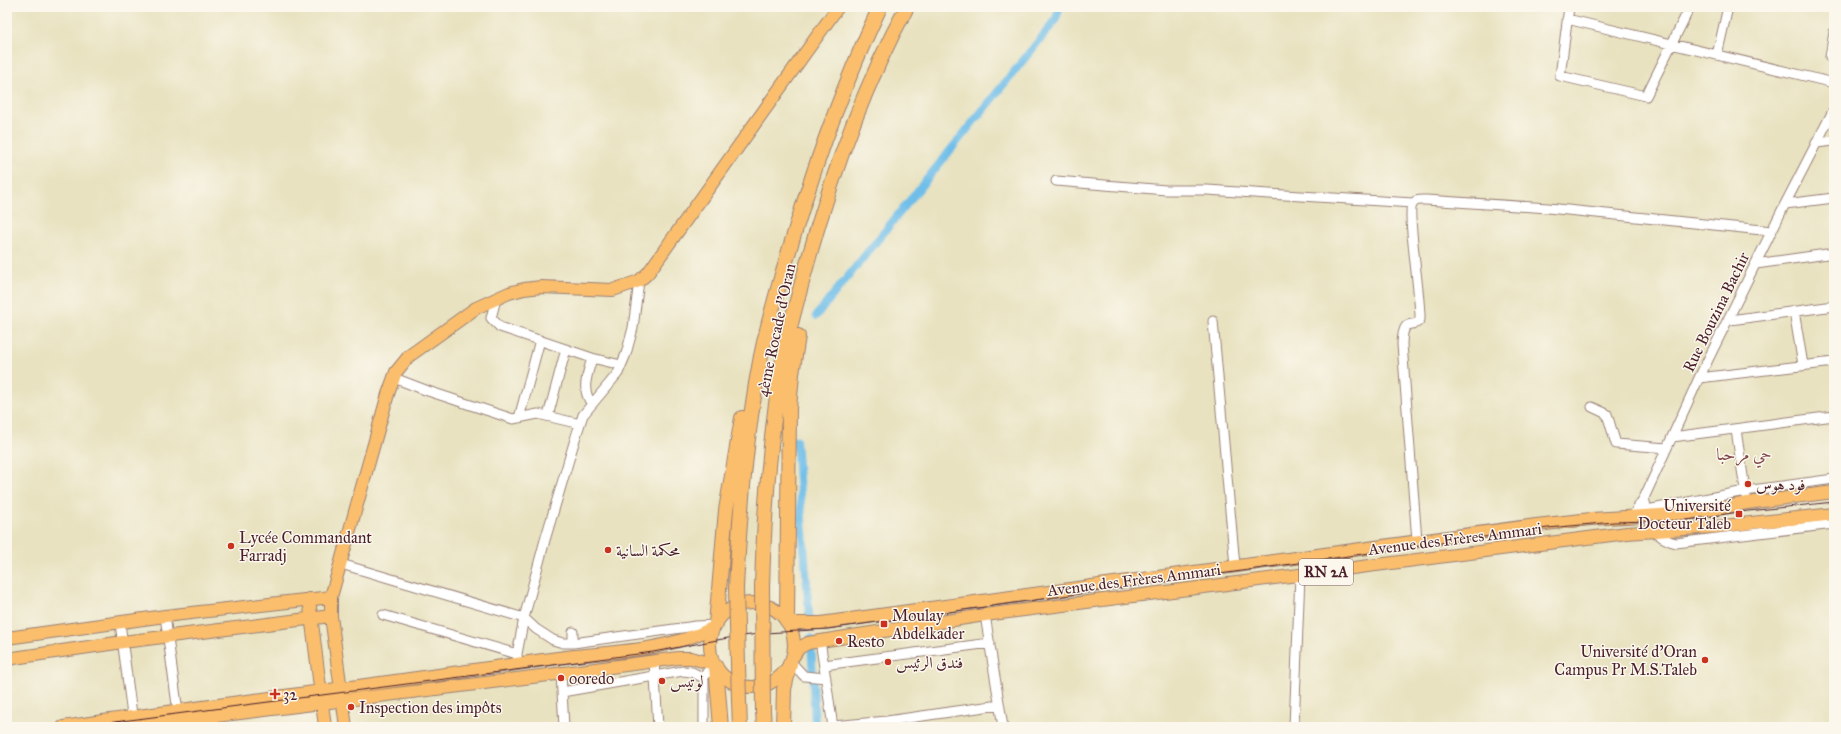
<svg xmlns="http://www.w3.org/2000/svg" width="1841" height="734" viewBox="0 0 1841 734" font-family="'IM FELL Great Primer',Amiri,serif">
<rect width="100%" height="100%" fill="#fbf7ec"/>
<filter id="ink" filterUnits="userSpaceOnUse"><feTurbulence type="fractalNoise" baseFrequency=".025" numOctaves="2"/><feDisplacementMap in="SourceGraphic" scale="8" xChannelSelector="R" yChannelSelector="G"/><feConvolveMatrix kernelMatrix="1 2 1 2 8 2 1 2 1" color-interpolation-filters="sRGB"/></filter>
<filter id="wash" filterUnits="userSpaceOnUse"><feTurbulence type="fractalNoise" baseFrequency=".012" numOctaves="4" result="noise"/><feDisplacementMap in="SourceGraphic" scale="16" xChannelSelector="R" yChannelSelector="G"/><feGaussianBlur stdDeviation="0.9" result="paint"/><feColorMatrix in="noise" values="0 0 0 0 0 0 0 0 0 0 0 0 0 0 0 0 0 1.4 0 .05"/><feComposite in="paint" operator="in"/></filter>
<g filter="url(#wash)">
<rect width="100%" height="100%" fill="#e8e2c0"/>
<g fill="none" stroke-linecap="round" stroke-linejoin="round">
<path stroke="#6ebee9" stroke-width="8" d="M 816,316 L 1055,21 L 1060,7
M 796,440 L 810,626
M 811,638 L 815,727"/>
</g>
</g>
<g filter="url(#ink)">
<g fill="none" stroke-linecap="round" stroke-linejoin="round">
<g stroke="#998076" stroke-width="11">
<path id="minor" d="M 1569,7 L 1560,76 L 1646,96 L 1690,7
M 1567,19 L 1834,83
M 1717,55 L 1728,7
M 1830,57 L 1834,32
M 1834,109 L 1785,204 L 1699,378 L 1644,498 C 1650,521 1649,536 1676,543 L 1834,524
M 1816,143 L 1834,141
M 1056,181 L 1166,190 L 1207,190 L 1413,203
M 1785,204 L 1834,198
M 1756,264 L 1834,253
M 496,299 L 491,318 L 500,327 L 592,358 L 621,365
M 1794,311 L 1803,365
M 1730,320 L 1834,306
M 1213,321 L 1235,566
M 394,378 L 428,391 L 513,419 L 538,414 L 580,424
M 1699,378 L 1834,362
M 592,404 C 580,389 588,374 592,358
M 1592,407 L 1607,414 L 1616,444 L 1667,448
M 548,416 L 566,349
M 519,418 L 540,340
M 1736,430 L 1746,496
M 1672,437 L 1834,416
M 1647,510 L 1745,491 L 1834,479
M 1632,517 L 1644,498
M 1417,541 L 1402,344 C 1403,313 1415,331 1420,319 C 1421,300 1407,213 1412,205 C 1415,199 1421,200 1426,200 L 1548,208 L 1772,231
M 341,564 L 524,618 L 536,629 L 553,640 L 563,643 L 573,643 L 696,626 L 715,625
M 383,615 L 517,654
M 985,615 L 1003,727
M 165,616 L 180,727
M 120,623 L 133,722
M 820,640 L 833,727
M 573,643 L 573,632
M 654,661 L 658,727
M 791,662 L 804,676 L 826,678
M 518,664 L 517,654 L 524,618 L 545,540 L 576,436 L 583,415 L 618,373 L 626,354 L 633,328 L 639,281
M 824,665 L 990,643
M 561,674 L 564,727
M 562,692 L 683,671 L 692,672 L 704,678
M 833,726 L 887,721 L 999,705
M 704,727 L 704,678 L 707,672 L 715,665
M 1294,727 L 1300,575"/>
</g>
<g stroke="#998076" stroke-width="14">
<path id="major" d="M 309,599 L 325,727
M710 645a42 42 0 1 1 84 0a42 42 0 1 1-84 0Z
M 789,623 L 821,623 L 1536,525 L 1591,519 L 1694,513 L 1747,503 L 1834,492
M 7,638 L 165,616 L 331,597
M 793,657 L 799,648 L 808,643 L 985,615 L 1627,533 L 1714,527 L 1834,514
M 7,659 L 123,642 L 331,616
M 63,727 C 223,703 383,684 543,660 C 599,651 664,654 714,627
M 130,727 C 313,703 496,683 678,658 L 691,658 L 714,664
M 346,727 L 331,616 L 331,597 L 388,394 L 396,372 L 409,356 L 476,308 L 509,293 L 524,289 L 541,287 L 613,290 L 639,281 L 648,273 L 838,7"/>
</g>
<g stroke="#998076" stroke-width="16">
<path id="highway" d="M 762,587 C 764,516 769,446 780,376 C 785,342 795,308 804,275 C 829,183 861,91 907,7
M 736,588 C 740,510 746,433 761,356 C 770,313 783,270 796,228 C 819,152 846,79 880,7
M 787,621 L 789,408 L 792,374 L 798,336
M 716,624 L 726,510 L 742,418
M 716,667 L 721,727
M 739,701 L 740,727
M 763,711 L 764,727
M 783,727 L 784,689 L 790,664"/>
</g>
<use href="#minor" stroke="#fff" stroke-width="9"/>
<use href="#major" stroke="#fabe6d" stroke-width="12"/>
<use href="#highway" stroke="#fabe6d" stroke-width="14"/>
<path stroke="#4a1f2b" stroke-width="1" d="M 76,727 L 653,652 L 728,638 L 766,633 L 828,629 L 1548,528 L 1614,522 L 1687,520 L 1739,512 L 1834,502"/>
<g stroke="#998076" stroke-width="16" stroke-linecap="butt">
<path id="highway-bridge" d="M 762,587 L 763,711
M 736,588 L 739,701"/>
</g>
<use href="#highway-bridge" stroke="#fabe6d" stroke-width="14"/>
</g>
</g>
<g fill="#c8321e" stroke="#fbf7ec" stroke-width="1.5">
<circle cx="1748" cy="484" r="4"/>
<rect x="1735" y="510" width="8" height="8" rx="2"/>
<circle cx="231" cy="546" r="4"/>
<circle cx="608" cy="550" r="4"/>
<rect x="880" y="620" width="8" height="8" rx="2"/>
<circle cx="839" cy="641" r="4"/>
<circle cx="1705" cy="660" r="4"/>
<circle cx="888" cy="662" r="4"/>
<circle cx="561" cy="678" r="4"/>
<circle cx="662" cy="681" r="4"/>
<path d="M273 688h4v4h4v4h-4v4h-4v-4h-4v-4h4z"/>
<circle cx="351" cy="707" r="4"/>
</g>
<g text-anchor="middle" dominant-baseline="central" stroke-width="3" stroke-linejoin="round" paint-order="stroke">
<rect fill="#fbf7ec" stroke="#7f6065" stroke-width="1" x="1299" y="559" width="54" height="26" rx="3"/>
<g font-size="15" font-weight="bold" fill="#4a1f2b">
<text x="1326" y="572">RN 2A</text>
</g>
<g font-size="16" fill="#4a1f2b" stroke="#fbf7ec">
<text transform="translate(1716 312) rotate(-64)">Rue Bouzina Bachir</text>
<text transform="translate(776 330) rotate(-78)">4ème Rocade d'Oran</text>
<text transform="translate(1455 539) rotate(-7)">Avenue des Frères Ammari</text>
<text transform="translate(1134 580) rotate(-7)">Avenue des Frères Ammari</text>
</g>
<g font-size="16" fill="#4a1f2b" stroke="#fbf7ec" text-anchor="start">
<text x="1756" y="484">فود هوس</text>
<text x="1731" y="505" text-anchor="end">Université<tspan x="1731" dy="18">Docteur Taleb</tspan></text>
<text x="239" y="537">Lycée Commandant<tspan x="239" dy="18">Farradj</tspan></text>
<text x="616" y="550">محكمة السانية</text>
<text x="892" y="615">Moulay<tspan x="892" dy="18">Abdelkader</tspan></text>
<text x="847" y="641">Resto</text>
<text x="1697" y="651" text-anchor="end">Université d'Oran<tspan x="1697" dy="18">Campus Pr M.S.Taleb</tspan></text>
<text x="896" y="662">فندق الرئيس</text>
<text x="569" y="678">ooredo</text>
<text x="670" y="681">لوتيس</text>
<text x="283" y="694">32</text>
<text x="359" y="707">Inspection des impôts</text>
</g>
<g font-size="17" fill="#804648" stroke="#fbf7ec">
<text x="1744" y="454">حي مرحبا</text>
</g>
</g>
<rect width="1841" height="734" fill="none" stroke="#fbf7ec" stroke-width="24"/>
</svg>
